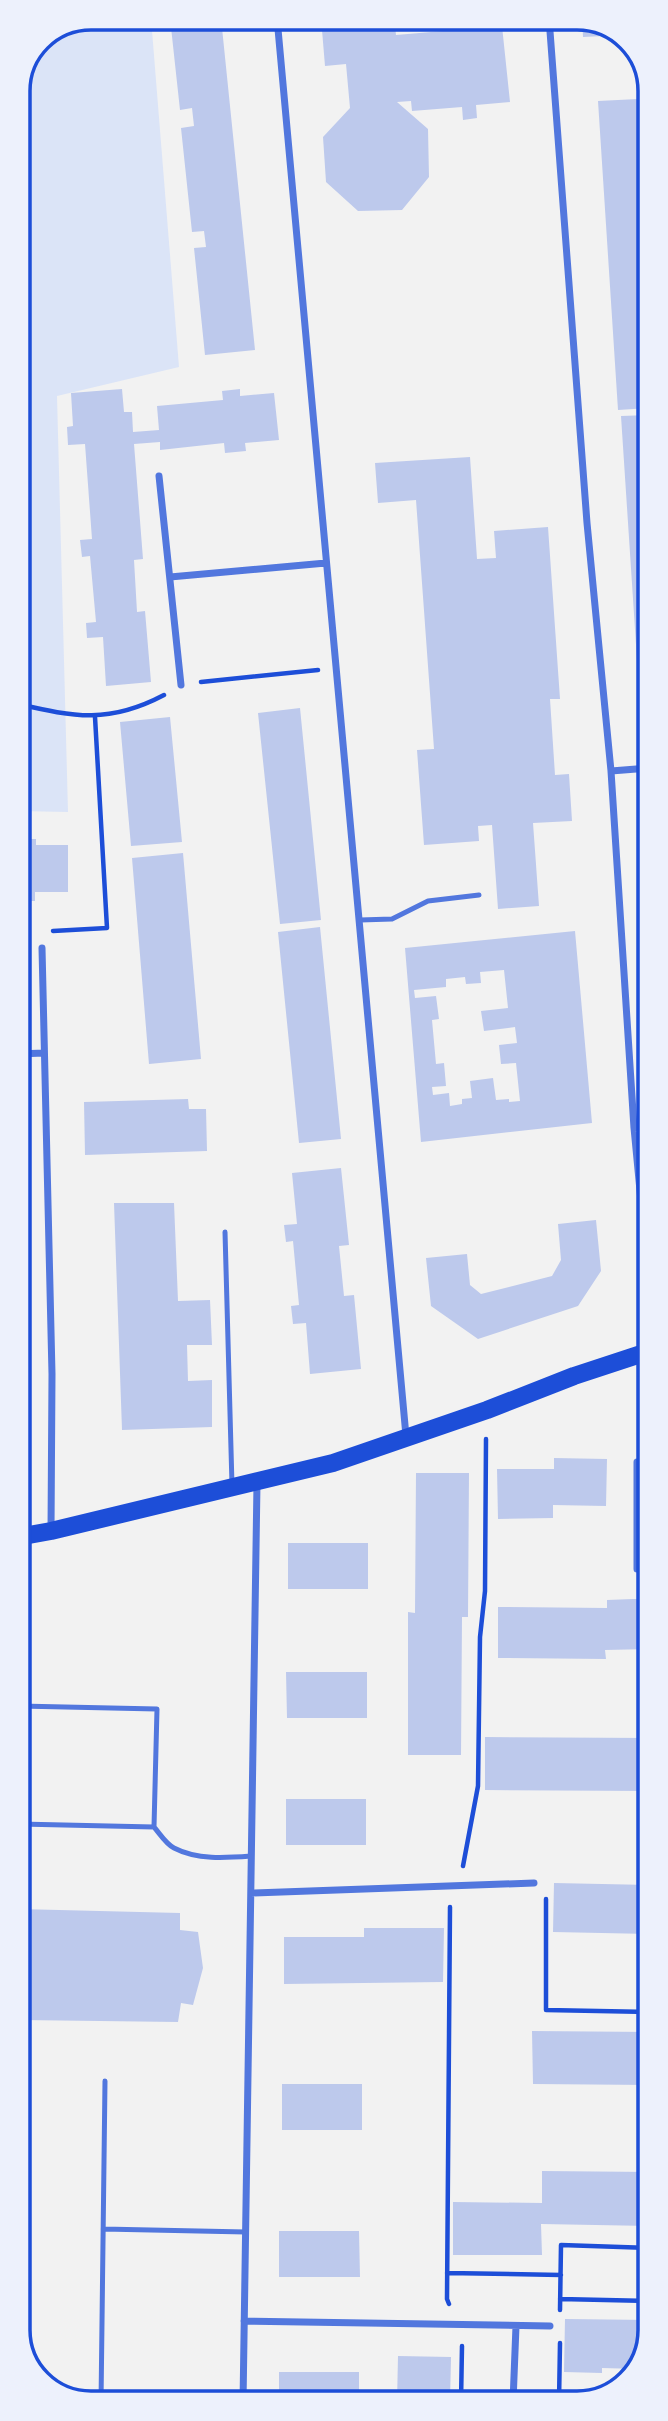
<svg xmlns="http://www.w3.org/2000/svg" width="668" height="2421" viewBox="0 0 668 2421" font-family="'DM Sans',sans-serif">
<rect width="100%" height="100%" fill="#f2f2f2"/>
<path fill="#dbe4f7" d="M 91,18 L 151,18 L 179,367 L 57,396 L 68,812 L 18,811 L 18,90 L 39,39 Z"/>
<path fill="#bdc9ec" fill-rule="evenodd" d="M 170,18 L 221,18 L 255,350 L 205,355 L 194,248 L 206,247 L 204,231 L 192,232 L 181,128 L 194,126 L 192,108 L 180,110 Z
M 321,18 L 394,18 L 396,35 L 502,26 L 510,102 L 476,105 L 477,118 L 463,120 L 462,107 L 412,111 L 411,101 L 397,102 L 428,129 L 429,177 L 402,210 L 358,211 L 326,182 L 323,137 L 350,108 L 346,64 L 325,66 Z
M 582,18 L 587,18 L 624,35 L 583,37 Z
M 638,99 L 649,262 L 649,408 L 618,410 L 598,101 Z
M 122,389 L 124,412 L 132,412 L 133,432 L 159,430 L 157,406 L 223,400 L 222,391 L 240,389 L 240,396 L 274,393 L 279,440 L 245,443 L 246,451 L 225,453 L 224,443 L 160,450 L 160,442 L 134,444 L 143,559 L 134,560 L 137,612 L 145,611 L 151,682 L 106,686 L 103,637 L 87,638 L 86,623 L 96,622 L 90,556 L 82,557 L 80,540 L 92,539 L 85,444 L 68,445 L 67,427 L 73,426 L 71,393 Z
M 649,415 L 649,736 L 642,736 L 621,416 Z
M 470,457 L 477,559 L 496,558 L 494,531 L 548,527 L 560,699 L 550,699 L 555,775 L 569,774 L 572,821 L 533,823 L 539,906 L 498,909 L 492,825 L 478,826 L 479,841 L 424,845 L 417,750 L 434,749 L 416,500 L 378,503 L 375,463 Z
M 300,708 L 321,920 L 280,924 L 258,713 Z
M 170,717 L 182,842 L 131,846 L 120,722 Z
M 18,839 L 36,839 L 36,845 L 68,845 L 68,892 L 35,892 L 35,901 L 18,901 Z
M 183,853 L 201,1059 L 149,1064 L 132,858 Z
M 320,927 L 341,1139 L 299,1143 L 278,932 Z
M 575,931 L 592,1123 L 421,1142 L 405,948 ZM 504,970 L 508,1008 L 481,1011 L 484,1031 L 515,1027 L 517,1043 L 499,1045 L 501,1064 L 516,1063 L 520,1101 L 509,1102 L 509,1099 L 496,1100 L 493,1078 L 470,1081 L 472,1098 L 462,1099 L 462,1104 L 450,1106 L 449,1093 L 433,1095 L 432,1087 L 446,1086 L 444,1063 L 436,1064 L 432,1020 L 439,1019 L 436,996 L 415,998 L 414,990 L 446,987 L 446,979 L 465,977 L 466,984 L 481,983 L 480,972 Z
M 188,1099 L 189,1109 L 206,1109 L 207,1151 L 85,1155 L 84,1102 Z
M 341,1168 L 349,1245 L 339,1246 L 344,1296 L 354,1295 L 361,1369 L 310,1374 L 306,1323 L 293,1324 L 291,1306 L 299,1305 L 293,1241 L 286,1242 L 284,1225 L 297,1224 L 292,1173 Z
M 18,1191 L 23,1191 L 24,1242 L 18,1242 Z
M 114,1203 L 174,1203 L 178,1301 L 210,1300 L 212,1345 L 187,1345 L 188,1381 L 212,1380 L 212,1427 L 122,1430 Z
M 596,1220 L 601,1271 L 578,1306 L 478,1339 L 431,1306 L 426,1258 L 467,1254 L 470,1285 L 481,1294 L 552,1276 L 561,1260 L 558,1224 Z
M 554,1458 L 607,1459 L 606,1506 L 553,1505 L 553,1518 L 498,1519 L 497,1469 L 554,1469 Z
M 416,1473 L 469,1473 L 468,1617 L 462,1617 L 461,1755 L 408,1755 L 408,1612 L 415,1613 Z
M 288,1543 L 368,1543 L 368,1589 L 288,1589 Z
M 633,1599 L 650,1599 L 650,1649 L 605,1650 L 606,1659 L 498,1658 L 498,1607 L 607,1608 L 607,1600 Z
M 286,1672 L 367,1672 L 367,1718 L 287,1718 Z
M 485,1737 L 650,1738 L 650,1791 L 485,1790 Z
M 286,1799 L 366,1799 L 366,1845 L 286,1845 Z
M 554,1883 L 650,1885 L 650,1934 L 553,1932 Z
M 19,1909 L 180,1913 L 180,1930 L 198,1932 L 203,1968 L 193,2005 L 181,2003 L 178,2022 L 21,2020 L 21,2052 L 19,2052 Z
M 364,1928 L 444,1928 L 443,1982 L 284,1984 L 284,1937 L 364,1937 Z
M 532,2031 L 650,2032 L 650,2085 L 533,2084 Z
M 282,2084 L 362,2084 L 362,2130 L 282,2130 Z
M 542,2171 L 650,2172 L 650,2226 L 541,2224 L 542,2255 L 453,2255 L 453,2202 L 542,2203 Z
M 279,2231 L 359,2231 L 360,2277 L 279,2277 Z
M 565,2319 L 650,2320 L 650,2331 L 637,2369 L 602,2368 L 602,2373 L 564,2372 Z
M 398,2356 L 451,2357 L 450,2402 L 397,2402 Z
M 279,2372 L 359,2372 L 359,2402 L 279,2403 Z"/>
<g fill="none" stroke-linecap="round" stroke-linejoin="round">
<path stroke="#1d4ed8" stroke-width="4.5" d="M 201,682 L 318,670
M 18,704 C 75,717 109,724 164,695
M 53,931 L 107,928 L 95,717
M 640,1444 L 650,1379
M 463,1866 L 478,1786 L 480,1637 L 485,1591 L 486,1439
M 546,1899 L 546,2010 L 650,2012
M 447,2273 L 561,2275
M 560,2299 L 650,2301
M 449,2304 L 447,2299 L 450,1907
M 560,2310 L 561,2245 L 650,2248
M 461,2402 L 462,2346
M 559,2402 L 560,2343"/>
<path stroke="#5277de" stroke-width="5" d="M 360,920 L 392,919 L 428,901 L 479,895
M 225,1232 L 232,1485
M 19,1706 L 157,1709 L 154,1827 C 160,1834 166,1844 174,1848 C 197,1860 225,1858 251,1856
M 19,1824 L 154,1827
M 103,2229 L 246,2232
M 101,2403 L 105,2081"/>
<path stroke="#5277de" stroke-width="7" d="M 277,18 L 406,1436
M 549,18 L 587,523 L 611,771 L 634,1128 L 650,1295
M 159,476 L 181,685
M 170,577 L 326,563
M 611,771 L 649,768
M 42,948 L 52,1374 L 51,1531
M 18,1054 L 44,1053
M 634,1128 L 650,1127
M 637,1498 L 650,1499
M 637,1569 L 637,1462
M 251,1893 L 534,1883
M 244,2321 L 550,2326
M 513,2402 L 516,2326
M 243,2403 L 257,1483"/>
<path stroke="#1d4ed8" stroke-width="18" d="M 18,1537 L 51,1531 L 333,1463 L 487,1410 L 574,1376 L 650,1351"/>
</g>
<path d="M0 0H668V2421H0ZM91 30H577A61 61 0 0 1 638 91V2330A61 61 0 0 1 577 2391H91A61 61 0 0 1 30 2330V91A61 61 0 0 1 91 30Z" fill="#edf1fc" fill-rule="evenodd"/>
<path fill="none" stroke="#1d4ed8" stroke-width="3.5" d="M91 30H577A61 61 0 0 1 638 91V2330A61 61 0 0 1 577 2391H91A61 61 0 0 1 30 2330V91A61 61 0 0 1 91 30Z"/>
</svg>
